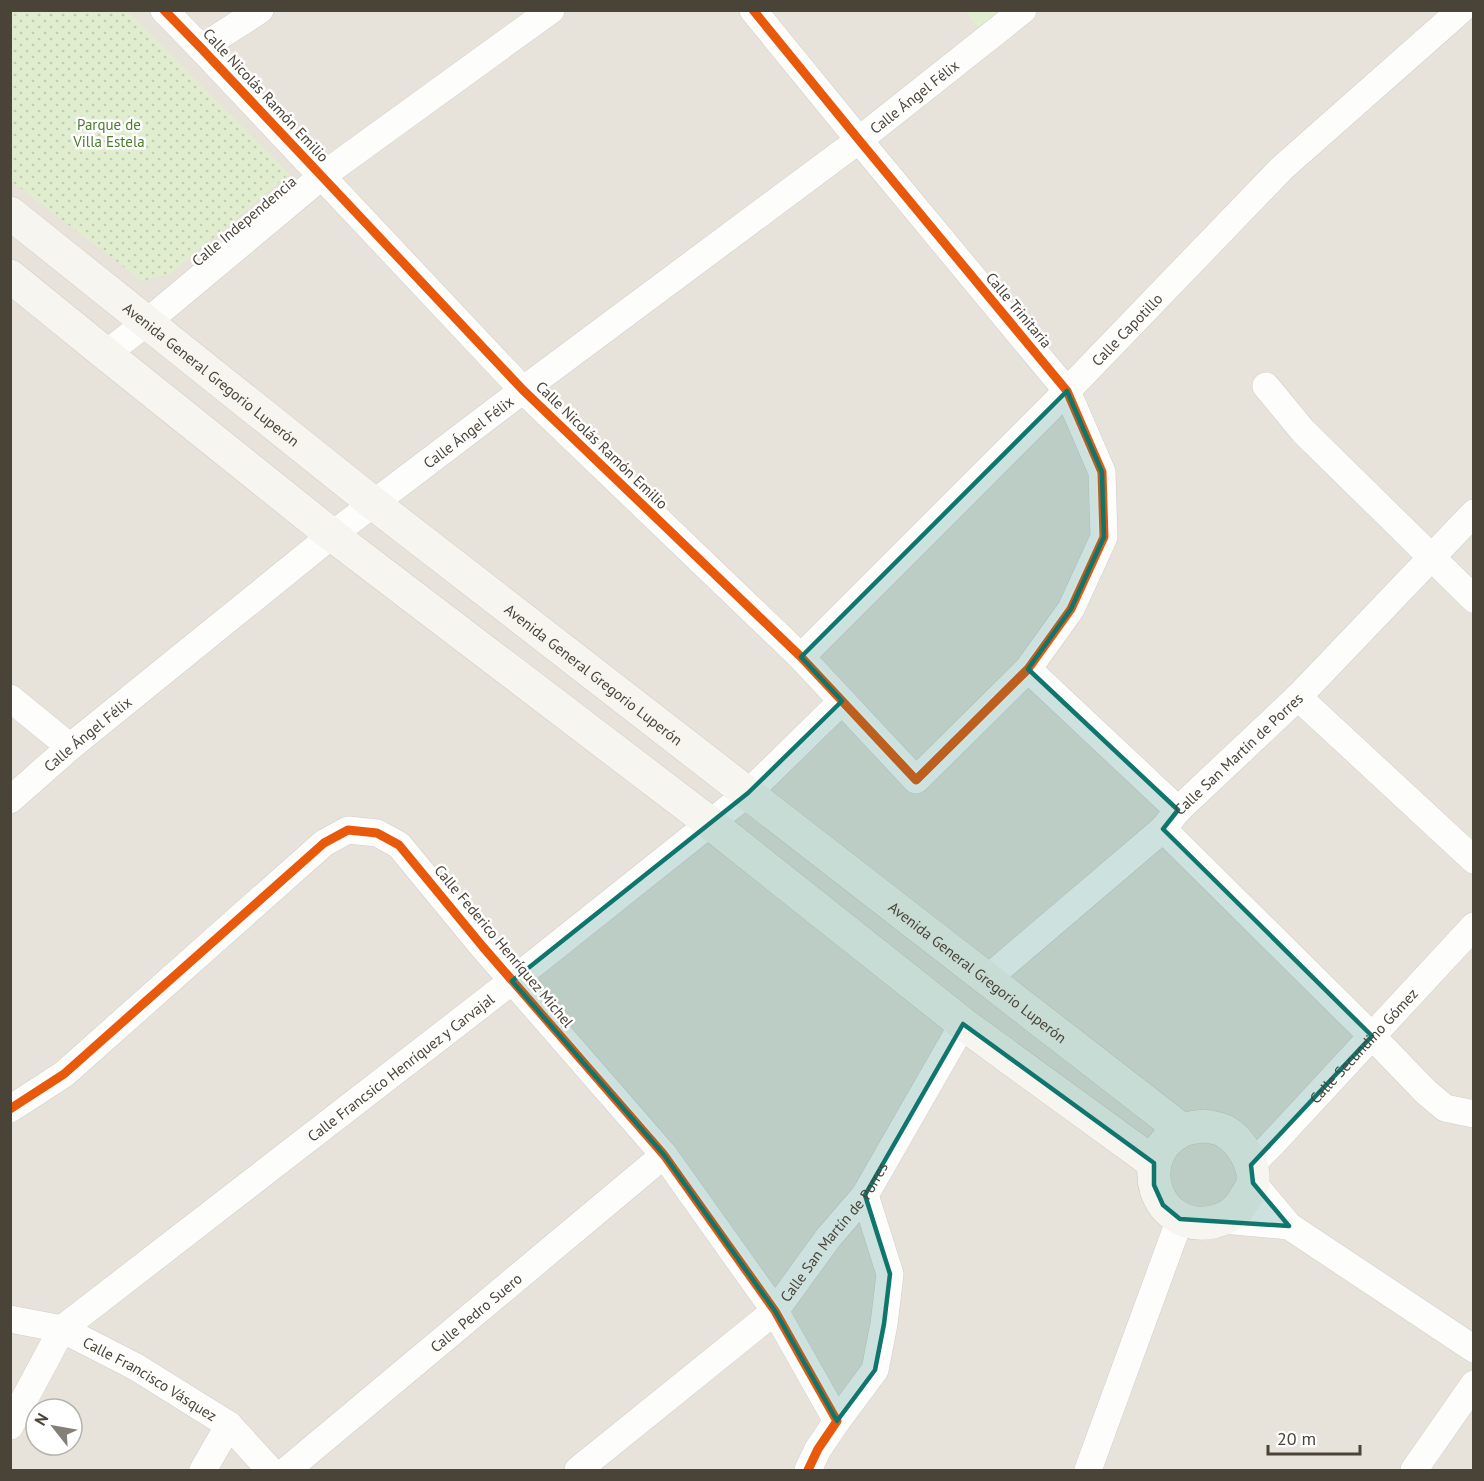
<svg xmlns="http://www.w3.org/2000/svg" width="1484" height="1481" viewBox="0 0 1484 1481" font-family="'PT Sans',sans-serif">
<defs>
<pattern id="park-dots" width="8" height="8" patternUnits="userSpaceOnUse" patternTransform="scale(1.5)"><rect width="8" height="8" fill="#e0edce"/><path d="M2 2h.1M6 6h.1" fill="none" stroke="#c2ccb2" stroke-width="1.8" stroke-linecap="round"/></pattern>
</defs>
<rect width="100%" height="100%" fill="#f3f1ed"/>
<path fill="#e7e3db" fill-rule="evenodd" d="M 10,11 L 1473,11 L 1473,1470 L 11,1470 ZM 36,1409 L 72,1409 L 72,1445 L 36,1445 Z"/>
<path fill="#e0edce" d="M 965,11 L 1010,11 L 983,33 Z"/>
<path fill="url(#park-dots)" d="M 10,11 L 127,11 L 289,174 L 170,274 L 142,281 L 11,181 Z"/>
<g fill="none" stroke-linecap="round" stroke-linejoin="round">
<g stroke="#d1cfcb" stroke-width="28">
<g id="minor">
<path d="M 164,10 L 201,48 L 523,390 L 801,657 L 916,780 L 1028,669 L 1071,609 L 1104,537 L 1102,472 L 1067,391 L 859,140 L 753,10"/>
<path d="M 201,48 L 260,10"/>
<path d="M 106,354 L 147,322 L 322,176 L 551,10"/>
<path d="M 1266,386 L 1303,431 L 1474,599"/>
<path id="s1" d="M 801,657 L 1067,391 L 1282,168 L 1461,10"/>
<path d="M 1028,669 L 1178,810"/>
<path d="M 1298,697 L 1474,860"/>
<path d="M 10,698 L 70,747"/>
<path id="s2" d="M 10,800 L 70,747 L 332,535 L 523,390 L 859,140 L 1023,10"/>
<path d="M 1163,829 L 1372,1036 L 1426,1092 L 1445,1108 L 1474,1114"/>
<path id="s3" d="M 987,979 L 1163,829 L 1178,810 L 1298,697 L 1474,513"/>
<path d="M 10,1109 L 64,1074 L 324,843 L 348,830 L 377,833 L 399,845 L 483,947 L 664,1155 L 775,1311 L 837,1421 L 818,1449 L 808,1470"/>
<path id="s4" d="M 1251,1165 L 1271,1145 L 1474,926"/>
<path d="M 1253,1183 L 1289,1226 L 1474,1349"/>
<path d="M 1223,1220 L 1289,1226"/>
<path id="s5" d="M 10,1319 L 62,1329 L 136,1367 L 229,1425 L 270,1470"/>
<path d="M 837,1421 L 875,1370 L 884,1324 L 890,1274 L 865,1195"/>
<path id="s6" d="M 10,1426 L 62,1329 L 512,981 L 748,793 L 842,701"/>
<path d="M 203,1470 L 229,1425"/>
<path id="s7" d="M 287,1470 L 664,1155"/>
<path id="s8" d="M 578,1470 L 775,1311 L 828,1238 L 865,1195 L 963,1024"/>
<path d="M 1088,1470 L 1180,1219"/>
<path d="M 1414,1470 L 1474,1384"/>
</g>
</g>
<g stroke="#d2cec4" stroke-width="34">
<g id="secondary">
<path id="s9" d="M 10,213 L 373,503 L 1182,1130"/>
<path d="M 10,276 L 106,354 L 332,535 L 710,823 L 963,1024 L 1154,1163"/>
<path d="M 1204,1126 C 1211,1127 1220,1128 1226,1132 C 1241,1141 1255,1164 1253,1182 C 1253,1187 1247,1194 1245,1198 C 1238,1211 1227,1219 1213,1222 C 1155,1234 1131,1156 1181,1131 C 1188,1127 1197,1127 1204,1126 Z"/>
</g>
</g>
<use href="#minor" stroke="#fdfdfc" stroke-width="27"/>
<use href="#secondary" stroke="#f7f5f0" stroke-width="33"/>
<g stroke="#fff" stroke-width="13">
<path id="cycleway" d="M 164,10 L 201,48 L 523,390 L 801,657 L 916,780 L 1028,669 L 1071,609 L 1104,537 L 1102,472 L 1067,391 L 859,140 L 753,10
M 10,1109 L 64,1074 L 324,843 L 348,830 L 377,833 L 399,845 L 483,947 L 664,1155 L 775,1311 L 837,1421 L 818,1449 L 808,1470"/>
</g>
<use href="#cycleway" stroke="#e8590c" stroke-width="9"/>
</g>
<path fill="#0f766e" fill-opacity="0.2" stroke="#0f766e" stroke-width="4.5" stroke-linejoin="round" d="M 1067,391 L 1102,472 L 1104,537 L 1071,609 L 1028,669 L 1178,810 L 1163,829 L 1372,1036 L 1251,1165 L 1253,1183 L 1289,1226 L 1180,1219 L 1163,1205 L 1154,1185 L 1154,1163 L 963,1024 L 865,1195 L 890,1274 L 884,1324 L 875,1370 L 837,1421 L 775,1311 L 664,1155 L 512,981 L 748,793 L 842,701 L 801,657 Z"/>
<g text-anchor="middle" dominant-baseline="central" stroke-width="5" stroke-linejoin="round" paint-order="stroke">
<g font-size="15" fill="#4a4338" stroke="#fff">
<text transform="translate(266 95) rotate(47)">Calle Nicolás Ramón Emilio</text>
<text stroke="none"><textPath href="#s2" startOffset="1146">Calle Ángel Félix</textPath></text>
<text transform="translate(244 221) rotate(-40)">Calle Independencia</text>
<text transform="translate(1019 310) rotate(50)">Calle Trinitaria</text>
<text stroke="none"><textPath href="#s1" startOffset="462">Calle Capotillo</textPath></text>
<text stroke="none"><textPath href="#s9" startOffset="258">Avenida General Gregorio Luperón</textPath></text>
<text stroke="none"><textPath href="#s2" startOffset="588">Calle Ángel Félix</textPath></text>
<text transform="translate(602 445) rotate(44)">Calle Nicolás Ramón Emilio</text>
<text stroke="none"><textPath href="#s9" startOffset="744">Avenida General Gregorio Luperón</textPath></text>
<text stroke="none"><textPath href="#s2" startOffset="102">Calle Ángel Félix</textPath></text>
<text stroke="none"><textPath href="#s3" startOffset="338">Calle San Martín de Porres</textPath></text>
<text transform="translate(504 946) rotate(50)">Calle Federico Henríquez Michel</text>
<text stroke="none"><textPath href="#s9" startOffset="1230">Avenida General Gregorio Luperón</textPath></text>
<text stroke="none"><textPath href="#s4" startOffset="164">Calle Secundino Gómez</textPath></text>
<text stroke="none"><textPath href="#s6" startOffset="538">Calle Francsico Henríquez y Carvajal</textPath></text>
<text stroke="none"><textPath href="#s8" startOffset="352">Calle San Martín de Porres</textPath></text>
<text stroke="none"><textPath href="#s7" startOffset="246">Calle Pedro Suero</textPath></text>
<text stroke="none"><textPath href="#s5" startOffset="154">Calle Francisco Vásquez</textPath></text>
</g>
<g font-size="15" fill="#497d2a" stroke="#fff">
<text x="109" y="124">Parque de<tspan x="109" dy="17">Villa Estela</tspan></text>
</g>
</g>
<rect width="1484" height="1481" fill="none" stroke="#4a4338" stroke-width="24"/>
<g transform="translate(54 1427) rotate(301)"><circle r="28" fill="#ffffff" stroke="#b7b4af" stroke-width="1.5"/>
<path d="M0-4.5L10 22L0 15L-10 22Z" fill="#858077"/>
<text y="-9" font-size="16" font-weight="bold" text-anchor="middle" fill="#4a4338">N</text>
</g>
<path d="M1268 1445v9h92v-9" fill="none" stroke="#4a4338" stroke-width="3"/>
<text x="1277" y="1445" font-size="18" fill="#4a4338" stroke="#ffffff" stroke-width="4.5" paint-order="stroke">20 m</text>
</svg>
